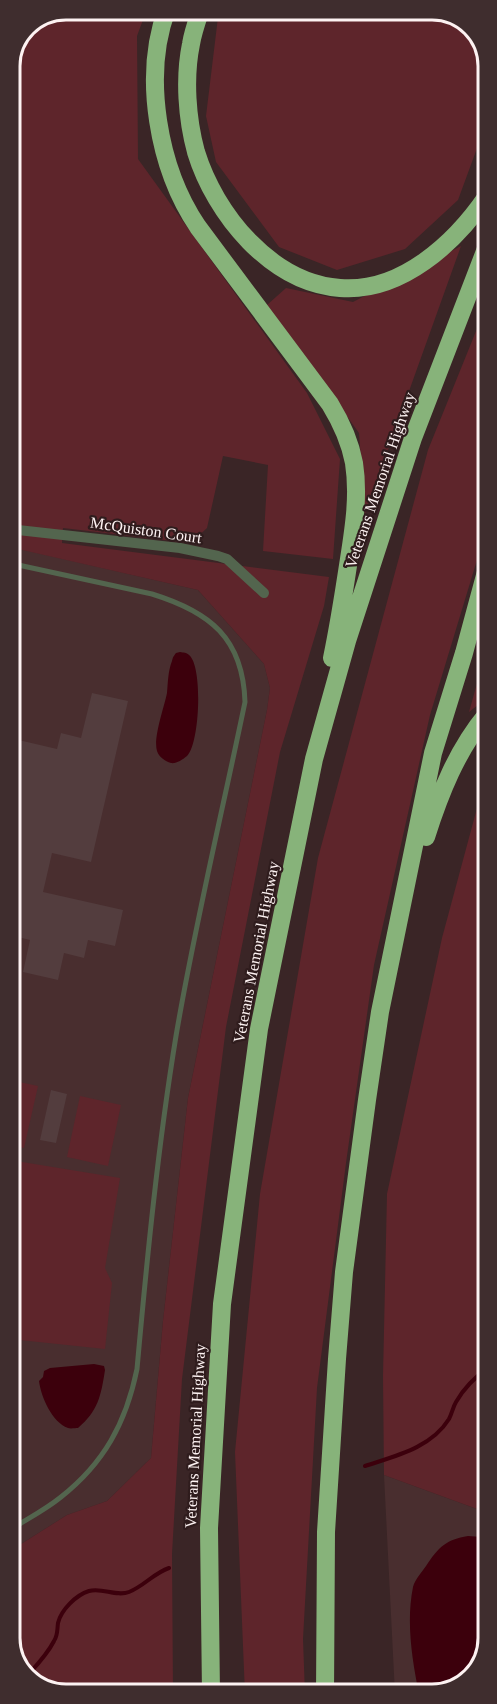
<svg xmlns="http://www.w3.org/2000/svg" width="497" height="1704" viewBox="0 0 497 1704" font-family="'Times New Roman',serif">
<rect width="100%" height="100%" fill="#3a2526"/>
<path fill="#492e2f" d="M 20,549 L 198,590 L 264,664 L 270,688 L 267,710 L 188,1098 L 163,1321 L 151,1458 L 107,1501 L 67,1515 L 10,1551 L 9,552 Z
M 384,1475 L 488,1513 L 488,1639 L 476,1673 L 443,1694 L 395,1694 Z"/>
<path fill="#5e252b" d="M 65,9 L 147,9 L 137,36 L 138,159 L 307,393 L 340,459 L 333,559 L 263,551 L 268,465 L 223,456 L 207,528 L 191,543 L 63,528 L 62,543 L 329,577 L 324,606 L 280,752 L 226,1027 L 182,1379 L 172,1554 L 173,1694 L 58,1695 L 28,1681 L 10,1650 L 10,1551 L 67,1515 L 107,1501 L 151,1458 L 163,1321 L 188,1098 L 267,710 L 270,688 L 264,664 L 198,590 L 9,547 L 9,62 L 26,25 Z
M 219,9 L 439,9 L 469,23 L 487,54 L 487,121 L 458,200 L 405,249 L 337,270 L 279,247 L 216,162 L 206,116 Z
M 461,246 L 365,514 L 359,433 L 267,305 L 286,288 L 353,302 Z
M 487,304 L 487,527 L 430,715 L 374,965 L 346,1163 L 317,1388 L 303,1639 L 305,1694 L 245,1694 L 235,1452 L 260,1194 L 318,858 L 428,450 Z
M 487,648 L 487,698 L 469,712 Z
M 487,771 L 488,1513 L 384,1475 L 383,1376 L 387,1194 L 442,938 Z
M 10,1080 L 38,1086 L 24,1148 L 10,1145 Z
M 80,1096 L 121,1105 L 108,1166 L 67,1157 Z
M 10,1160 L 120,1178 L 105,1268 L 112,1283 L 105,1349 L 10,1339 Z"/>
<path fill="#3c000c" d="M 180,652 C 184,653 186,652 189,655 C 203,666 200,743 187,756 C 182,760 176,764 171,763 C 165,761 159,757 157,751 C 153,738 164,708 167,693 C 168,682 168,671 172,661 C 173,657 173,657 176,653 Z
M 94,1364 L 104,1366 L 105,1370 C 101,1396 98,1411 78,1428 C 76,1428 70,1429 68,1428 C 52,1422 41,1397 39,1381 L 43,1377 L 44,1371 L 50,1368 Z
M 468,1536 L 482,1537 L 488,1541 L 488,1613 L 485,1625 L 486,1630 L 488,1631 L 488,1639 L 476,1673 L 443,1694 L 419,1694 C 412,1659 406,1622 413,1587 C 415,1579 423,1571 428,1563 C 440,1546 446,1540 468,1536 Z"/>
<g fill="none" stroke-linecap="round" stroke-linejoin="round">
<path stroke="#3c000c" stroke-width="4" d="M 365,1466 C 395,1456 431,1448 449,1419 C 452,1413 453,1407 456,1402 C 464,1388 475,1377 488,1368
M 26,1677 C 36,1666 47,1655 54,1641 C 58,1635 57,1630 58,1623 C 61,1610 76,1595 89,1591 C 102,1587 116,1597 129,1592 C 144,1586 154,1573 169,1568"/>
</g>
<path fill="#533d3e" d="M 92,693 L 128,701 L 91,862 L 52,853 L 43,892 L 123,910 L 115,946 L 88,940 L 84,958 L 64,953 L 58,980 L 23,972 L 30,940 L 10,935 L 10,738 L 57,749 L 61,733 L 81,738 Z
M 51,1090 L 67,1094 L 56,1143 L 40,1140 Z"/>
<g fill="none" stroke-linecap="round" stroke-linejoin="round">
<path stroke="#53654e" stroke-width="5" d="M 9,563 L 152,594 C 210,612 243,638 245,702 C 222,813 195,924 176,1036 C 158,1146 147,1258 137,1369 C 126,1423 104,1463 61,1497 C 45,1510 27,1519 10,1530"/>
<path stroke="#53654e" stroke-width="10" d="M 9,529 L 180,548 L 218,556 L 227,559 L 264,593"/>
<path stroke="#87b37a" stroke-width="18" d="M 167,9 C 142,76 158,168 198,227 L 330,404 C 341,422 350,441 354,463 C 359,495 354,527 349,559 C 344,592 339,625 332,658
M 201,9 C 197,21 193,32 191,44 C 184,78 187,119 196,152 C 215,214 271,283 340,288 C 401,293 455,243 487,196
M 426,837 C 440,793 457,750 487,714
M 211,1694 L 209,1528 L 222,1304 L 259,1029 L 314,759 L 347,641 L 413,438 L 487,246
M 325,1694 L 326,1532 L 337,1359 L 344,1272 L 367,1100 L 380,1012 L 433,753 L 464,653 L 487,568"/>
</g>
<g text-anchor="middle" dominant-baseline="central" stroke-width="4.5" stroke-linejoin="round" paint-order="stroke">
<g font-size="16" fill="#fdf2f2" stroke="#2f1c1d">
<text transform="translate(380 480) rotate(-71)">Veterans Memorial Highway</text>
<text transform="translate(146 530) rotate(8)">McQuiston Court</text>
<text transform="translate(256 952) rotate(-79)">Veterans Memorial Highway</text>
<text transform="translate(195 1436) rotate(-87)">Veterans Memorial Highway</text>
</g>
</g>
<path d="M0 0H497V1704H0ZM66 20H432A46 46 0 0 1 478 66V1638A46 46 0 0 1 432 1684H66A46 46 0 0 1 20 1638V66A46 46 0 0 1 66 20Z" fill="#3f2d2e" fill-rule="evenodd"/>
<path fill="none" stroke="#fdf2f2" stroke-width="3" d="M66 20H432A46 46 0 0 1 478 66V1638A46 46 0 0 1 432 1684H66A46 46 0 0 1 20 1638V66A46 46 0 0 1 66 20Z"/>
</svg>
